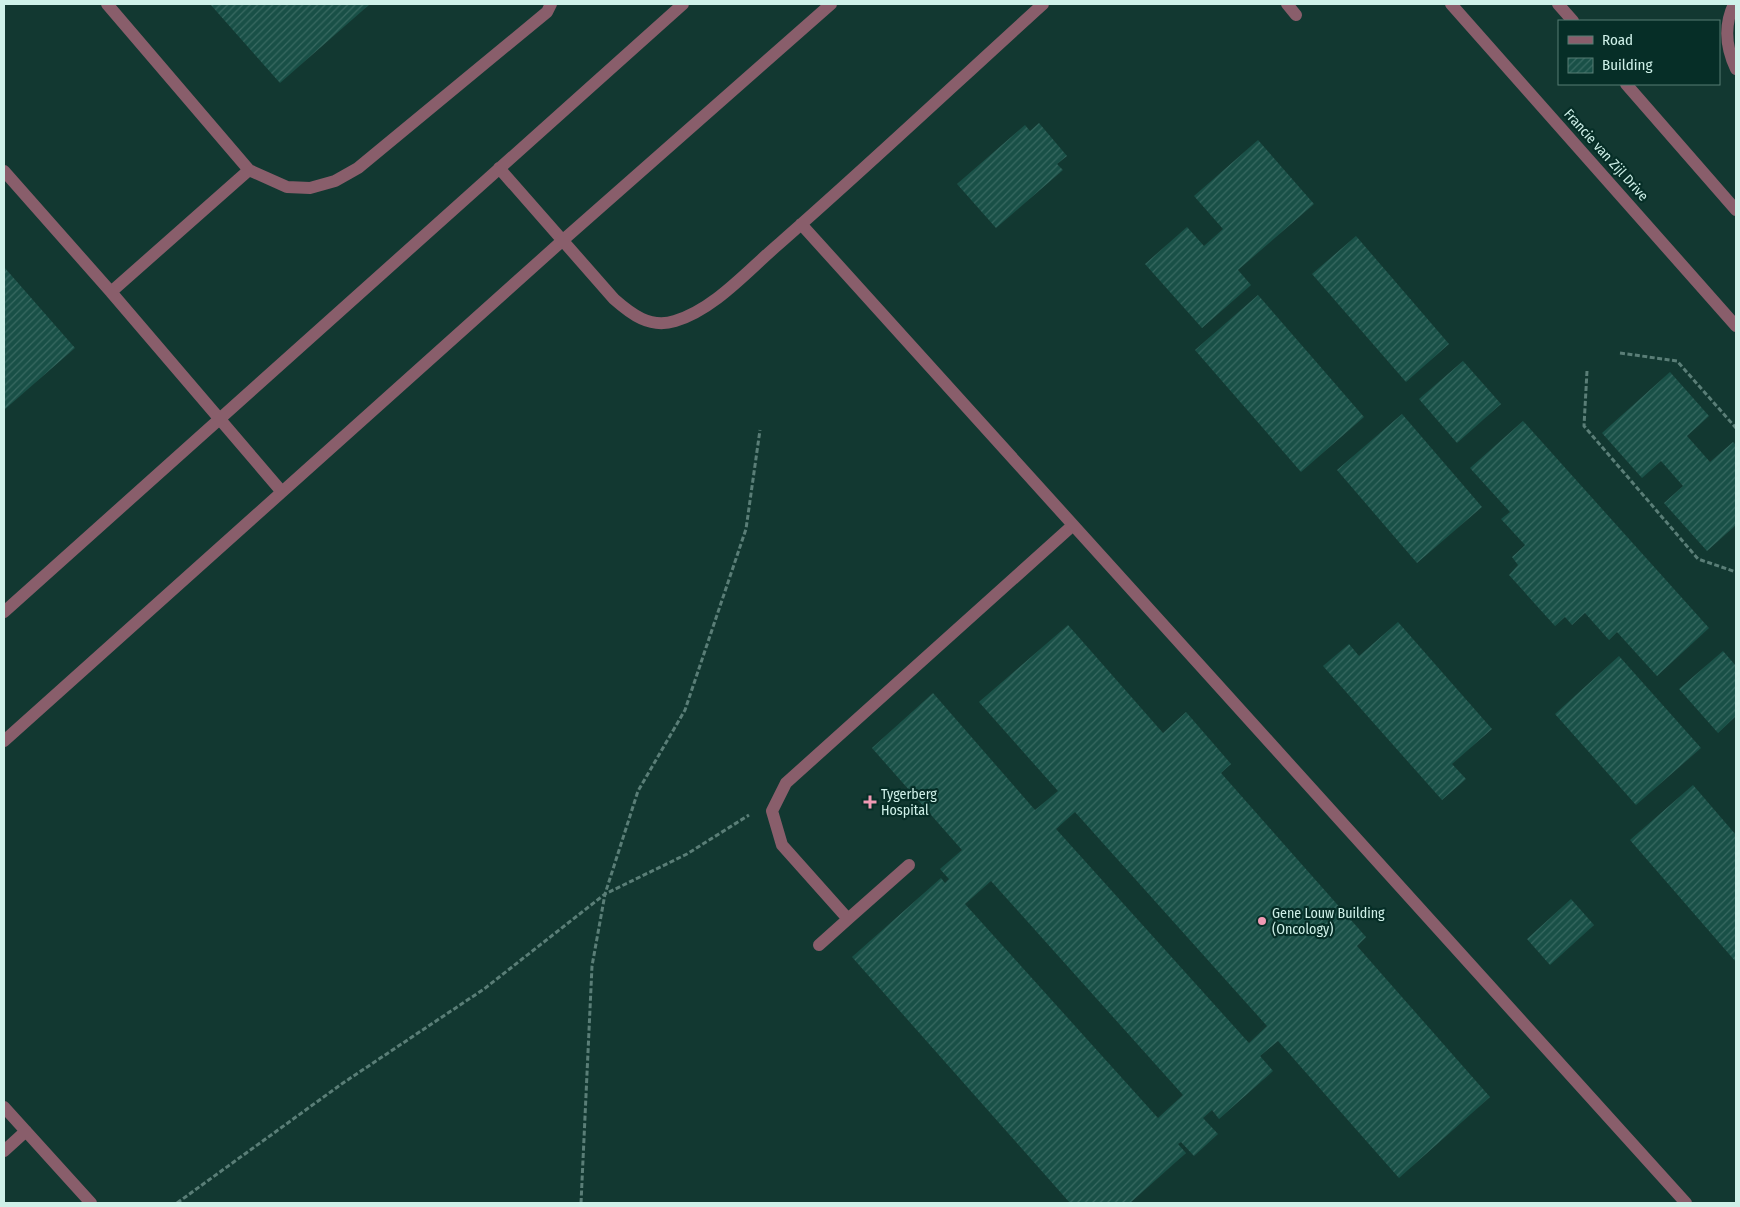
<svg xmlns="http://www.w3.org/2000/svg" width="1740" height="1207" viewBox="0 0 1740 1207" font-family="'Fira Sans Condensed',sans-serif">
<defs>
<pattern id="building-hatch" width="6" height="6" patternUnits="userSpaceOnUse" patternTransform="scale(1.25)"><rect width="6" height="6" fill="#195047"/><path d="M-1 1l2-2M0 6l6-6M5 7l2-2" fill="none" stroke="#396a62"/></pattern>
</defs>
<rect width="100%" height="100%" fill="#123831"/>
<path fill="url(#building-hatch)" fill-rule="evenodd" d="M 210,4 L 370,4 L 280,83 Z
M 1039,123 L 1067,156 L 1057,164 L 1063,170 L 996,228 L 957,184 L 1025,125 L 1030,131 Z
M 1258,140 L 1314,204 L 1238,270 L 1251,285 L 1202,328 L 1145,264 L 1187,227 L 1204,246 L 1223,229 L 1194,196 Z
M 1356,236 L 1449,344 L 1406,382 L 1312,274 Z
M 4,267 L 75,348 L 4,410 Z
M 1258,295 L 1364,417 L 1301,472 L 1195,350 Z
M 1463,361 L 1501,404 L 1457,443 L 1419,399 Z
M 1670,372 L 1709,416 L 1687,436 L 1710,462 L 1733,442 L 1736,445 L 1736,525 L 1707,551 L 1664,503 L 1683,486 L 1661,461 L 1642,478 L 1602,433 Z
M 1402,414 L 1482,507 L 1417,563 L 1337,470 Z
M 1523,421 L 1709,628 L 1657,676 L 1617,632 L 1609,640 L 1585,613 L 1572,625 L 1565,617 L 1555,626 L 1509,575 L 1518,565 L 1512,557 L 1525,545 L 1501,519 L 1510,512 L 1470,468 Z
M 1398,622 L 1492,729 L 1452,764 L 1466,779 L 1442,800 L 1323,666 L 1349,644 L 1359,656 Z
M 1068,625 L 1163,733 L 1186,712 L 1231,764 L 1221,773 L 1366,937 L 1357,946 L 1490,1097 L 1399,1178 L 1278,1041 L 1260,1056 L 1273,1071 L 1219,1119 L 1212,1110 L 1203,1118 L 1218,1134 L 1194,1156 L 1181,1142 L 1178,1144 L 1186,1153 L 1130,1203 L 1070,1203 L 852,957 L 941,878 L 945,883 L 949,879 L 940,869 L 962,850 L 872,748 L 933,693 L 1035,810 L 1058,791 L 979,702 ZM 1075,812 L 1267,1026 L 1249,1043 L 1056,829 ZM 991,881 L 1183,1095 L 1158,1118 L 965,904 Z
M 1723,651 L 1736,666 L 1736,716 L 1718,733 L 1679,689 Z
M 1619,656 L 1701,748 L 1636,805 L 1555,714 Z
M 1693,785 L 1736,835 L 1736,962 L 1630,840 Z
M 1571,899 L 1594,925 L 1550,965 L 1527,939 Z"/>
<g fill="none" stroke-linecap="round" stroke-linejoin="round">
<path stroke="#5a7e77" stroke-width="3" stroke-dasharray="5 2.5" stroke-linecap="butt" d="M 1620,353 L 1677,361 L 1736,428
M 1587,371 L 1584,426 L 1698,559 L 1736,572
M 177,1203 L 343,1083 L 484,989 L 605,894 L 687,854 L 749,815
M 581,1203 L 592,966 L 605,894 L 638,791 L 685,710 L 746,529 L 760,430"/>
<path stroke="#895e6b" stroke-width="12" d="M 107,4 L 249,170 L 287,187 L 310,188 L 335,181 L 358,168 L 547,12 L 551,4
M 1287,4 L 1296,15
M 1451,4 L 1736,326
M 1558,4 L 1573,21
M 1734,4 C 1724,25 1726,48 1736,69
M 1626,84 L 1736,210
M 499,168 L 614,299 C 631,314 650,329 675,321 C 715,309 748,270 780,243 C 869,165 956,83 1043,4
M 249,170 L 111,292 L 282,492
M 4,171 L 111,292
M 801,224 L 1686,1203
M 4,612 L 683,4
M 4,741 L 562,241 L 831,4
M 909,865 L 848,919 L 782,845 L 772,811 L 786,783 L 1072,526
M 819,945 L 848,919
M 4,1107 L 91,1203
M 4,1151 L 26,1131"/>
</g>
<g fill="#f09ab4" stroke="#062e27" stroke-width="2">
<path d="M867.5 794.5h5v5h5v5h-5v5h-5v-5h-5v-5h5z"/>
<circle cx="1262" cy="921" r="5"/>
</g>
<g text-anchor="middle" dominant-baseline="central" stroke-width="4.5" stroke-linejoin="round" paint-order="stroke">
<g font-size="14" fill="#cff1e9" stroke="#062e27">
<text transform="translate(1606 155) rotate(48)">Francie van Zijl Drive</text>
</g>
<g font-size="14" fill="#cff1e9" stroke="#062e27" text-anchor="start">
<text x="881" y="794">Tygerberg<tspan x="881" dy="16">Hospital</tspan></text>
<text x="1272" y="913">Gene Louw Building<tspan x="1272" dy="16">(Oncology)</tspan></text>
</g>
</g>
<rect width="1740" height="1207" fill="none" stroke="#cff1e9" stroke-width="10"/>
<rect x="1558" y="20" width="162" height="65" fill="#062e27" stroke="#567c75"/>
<rect x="1568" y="36" width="25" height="8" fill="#895e6b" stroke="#567c75"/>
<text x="1602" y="45" font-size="15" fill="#cff1e9">Road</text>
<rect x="1568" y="58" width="25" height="15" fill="url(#building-hatch)" stroke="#567c75"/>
<text x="1602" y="70" font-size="15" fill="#cff1e9">Building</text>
</svg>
